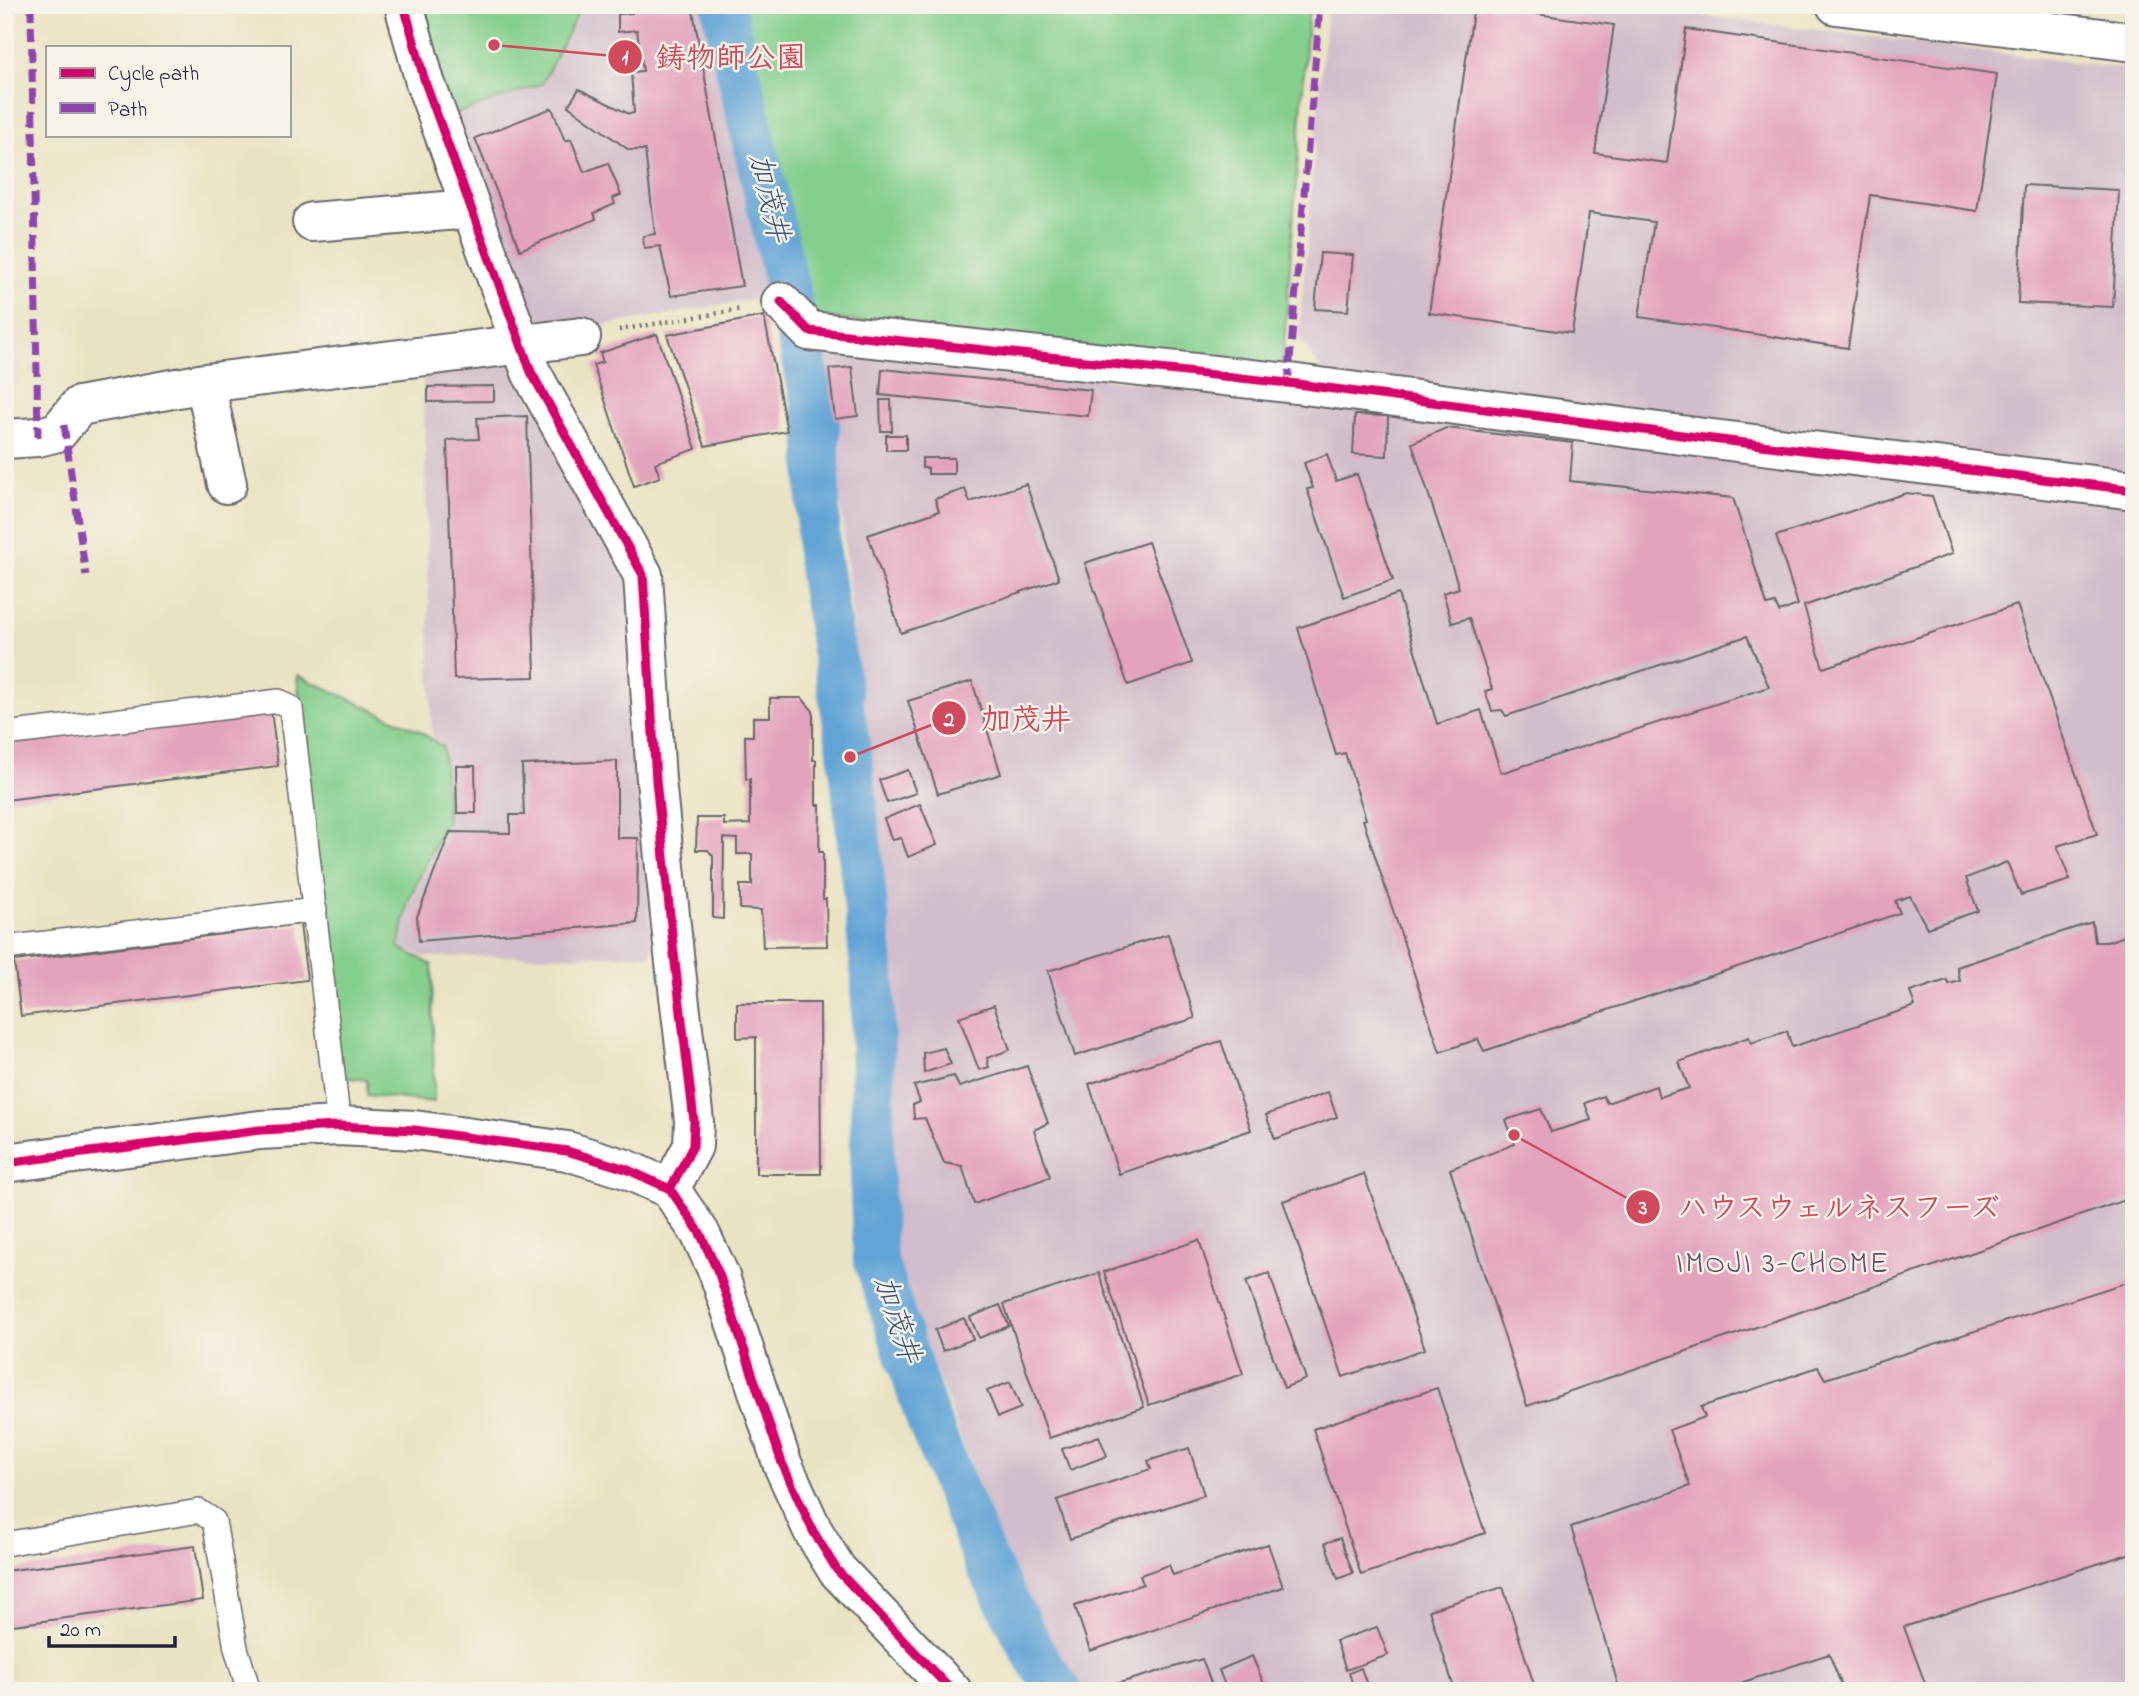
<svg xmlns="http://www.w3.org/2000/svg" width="2139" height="1696" viewBox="0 0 2139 1696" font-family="'Indie Flower','Klee One',sans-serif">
<rect width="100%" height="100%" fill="#f7f3e8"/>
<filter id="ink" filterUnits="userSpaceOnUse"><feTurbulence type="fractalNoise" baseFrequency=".0143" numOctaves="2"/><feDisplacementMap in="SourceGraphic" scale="14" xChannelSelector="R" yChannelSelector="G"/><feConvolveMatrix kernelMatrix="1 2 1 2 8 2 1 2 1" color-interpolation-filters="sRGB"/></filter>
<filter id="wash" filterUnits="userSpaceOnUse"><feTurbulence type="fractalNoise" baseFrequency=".00686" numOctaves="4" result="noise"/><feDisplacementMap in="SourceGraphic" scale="28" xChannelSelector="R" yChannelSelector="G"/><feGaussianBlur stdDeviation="1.57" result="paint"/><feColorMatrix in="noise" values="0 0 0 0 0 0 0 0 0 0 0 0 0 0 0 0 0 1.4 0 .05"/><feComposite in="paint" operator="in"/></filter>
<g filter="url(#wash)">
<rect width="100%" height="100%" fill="#eae3c2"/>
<path fill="#f5cfd9" d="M 5,5 L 14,5 L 17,384 L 5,394 Z"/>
<path fill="#d1bdcb" d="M 585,5 L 713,5 L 771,290 L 756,299 L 548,335 L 533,333 L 452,118 L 543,85 Z
M 1327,5 L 1617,5 L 2134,70 L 2134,482 L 1330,381 L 1299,338 Z
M 805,342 L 2134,505 L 2134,1691 L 1083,1691 L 1075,1682 L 1011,1572 L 895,1260 L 892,1009 L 834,438 Z
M 510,362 L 630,580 L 652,955 L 425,957 L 401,946 L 409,906 L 449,821 L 445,746 L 432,736 L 423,372 Z"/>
<path fill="#84cf8d" stroke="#537864" stroke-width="2" d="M 413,5 L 582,5 L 542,84 L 453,115 Z
M 728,5 L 1309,5 L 1282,374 L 798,314 Z
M 297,675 L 420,731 L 443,747 L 447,820 L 408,902 L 399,947 L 432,965 L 434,1102 L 367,1095 L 367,1080 L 336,1076 Z"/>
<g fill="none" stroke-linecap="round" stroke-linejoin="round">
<path stroke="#62a4d6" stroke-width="44" d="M 723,5 L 818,423 L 818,553 L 850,757 L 873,976 L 872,1190 L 875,1259 L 927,1417 L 985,1560 L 1037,1659 L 1060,1691"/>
</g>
<g id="blocks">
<path fill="#e3a3bd" d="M 631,5 L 692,5 L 742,286 L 671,296 L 660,246 L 644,248 L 643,236 L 655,234 L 645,150 L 629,150 L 568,106 L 579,89 L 629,114 L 634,113 L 631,72 L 643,71 L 637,30 L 618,32 L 618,14 L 632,13 Z
M 1474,5 L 1614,25 L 1595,153 L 1667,163 L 1686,29 L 1997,74 L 1977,211 L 1870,195 L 1848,348 L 1639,317 L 1654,222 L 1589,213 L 1572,333 L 1429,313 Z
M 552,108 L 565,141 L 571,139 L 584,172 L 608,163 L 621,195 L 613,198 L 615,204 L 594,213 L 596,219 L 520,250 L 475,138 Z
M 2024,185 L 2119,190 L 2113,307 L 2018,303 Z
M 1320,253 L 1353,255 L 1348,311 L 1315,309 Z
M 764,316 L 787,431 L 705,446 L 667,335 Z
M 657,334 L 696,449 L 655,463 L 660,477 L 634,486 L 593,365 L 603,362 L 600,353 Z
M 852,367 L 858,416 L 835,419 L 829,369 Z
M 882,369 L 1091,390 L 1088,416 L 880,395 Z
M 494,386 L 494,401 L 428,402 L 428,387 Z
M 880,400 L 891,400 L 892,431 L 881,431 Z
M 1355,415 L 1388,416 L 1387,456 L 1353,454 Z
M 527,416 L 535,677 L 454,679 L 447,440 L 479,439 L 477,418 Z
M 1446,428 L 1573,443 L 1570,481 L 1733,498 L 1767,605 L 1775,603 L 1779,612 L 1798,605 L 1776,536 L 1906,493 L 1932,496 L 1952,554 L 1804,606 L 1823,668 L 2017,605 L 2097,834 L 2057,846 L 2070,880 L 2021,895 L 2007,862 L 1966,878 L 1978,911 L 1927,928 L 1910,896 L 1895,901 L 1900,913 L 1484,1051 L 1478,1039 L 1440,1052 L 1363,820 L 1366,819 L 1345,753 L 1336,755 L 1298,628 L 1398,594 L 1437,724 L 1481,710 L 1501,773 L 1769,687 L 1747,636 L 1506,716 L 1502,710 L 1492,711 L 1485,691 L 1492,689 L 1469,618 L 1452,623 L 1443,593 L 1459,588 L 1412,443 Z
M 886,435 L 906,435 L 906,450 L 886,450 Z
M 1327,454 L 1336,481 L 1357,474 L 1393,580 L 1344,597 L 1307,489 L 1313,488 L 1304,463 Z
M 922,458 L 954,458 L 954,474 L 928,474 L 928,468 L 922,468 Z
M 1026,484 L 1059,579 L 901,633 L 868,535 L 939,511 L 935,499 L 965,489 L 970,502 Z
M 1148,542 L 1192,663 L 1128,685 L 1085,563 Z
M 972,681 L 1001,774 L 938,794 L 908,701 Z
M 770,698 L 802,698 L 813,711 L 813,760 L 816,760 L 816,805 L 820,805 L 819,852 L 823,852 L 823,899 L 826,899 L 827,946 L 763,947 L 761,910 L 740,909 L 740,885 L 752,885 L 752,854 L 737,854 L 737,839 L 724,838 L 723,919 L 713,918 L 713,856 L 708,850 L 696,850 L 697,818 L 724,818 L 724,825 L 750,824 L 750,779 L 746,779 L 745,736 L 753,736 L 753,717 L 770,717 Z
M 271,710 L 278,766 L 5,800 L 5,743 Z
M 617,761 L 617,838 L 638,838 L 637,923 L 419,941 L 417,917 L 450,832 L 510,833 L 510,815 L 524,815 L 522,765 Z
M 456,766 L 475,766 L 476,813 L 457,813 Z
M 908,770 L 916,793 L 887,803 L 879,780 Z
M 920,804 L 937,845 L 908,857 L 901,838 L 892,840 L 884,819 Z
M 2092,922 L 2095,942 L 2107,942 L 2134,933 L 2134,1197 L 1527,1406 L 1450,1169 L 1515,1144 L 1506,1120 L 1541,1109 L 1551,1132 L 1591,1120 L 1585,1103 L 1603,1096 L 1607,1103 L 1656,1086 L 1659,1097 L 1689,1088 L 1679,1062 L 1749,1037 L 1751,1043 L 1787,1031 L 1792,1047 L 1915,1006 L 1910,992 L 1947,980 L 1949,984 L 1960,981 L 1957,967 Z
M 300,924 L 307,980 L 21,1016 L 14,961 Z
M 1168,934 L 1195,1018 L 1075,1056 L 1048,971 Z
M 737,1003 L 820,1003 L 821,1174 L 756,1174 L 756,1037 L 737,1038 Z
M 994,1005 L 1010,1050 L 987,1058 L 989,1067 L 979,1070 L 959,1017 Z
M 1221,1041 L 1251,1130 L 1119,1174 L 1089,1084 Z
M 944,1048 L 951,1064 L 924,1073 L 923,1053 Z
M 1027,1066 L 1048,1123 L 1034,1130 L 1050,1177 L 974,1204 L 962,1166 L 944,1163 L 925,1118 L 914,1119 L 913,1105 L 920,1102 L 914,1086 L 954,1076 L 959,1087 Z
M 1328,1092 L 1337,1117 L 1275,1139 L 1266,1115 Z
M 1364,1174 L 1425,1349 L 1343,1377 L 1283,1201 Z
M 1199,1240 L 1243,1374 L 1149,1405 L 1104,1272 Z
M 1099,1273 L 1144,1407 L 1049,1438 L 1004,1304 Z
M 1269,1273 L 1306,1379 L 1284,1388 L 1246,1281 Z
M 2134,1280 L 2134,1552 L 1904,1627 L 1928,1691 L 1844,1691 L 1829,1654 L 1716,1691 L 1620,1691 L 1571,1527 L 1690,1486 L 1669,1430 L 1705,1417 L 1701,1407 L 1818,1367 L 1825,1379 Z
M 1000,1305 L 1009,1326 L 979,1338 L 970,1317 Z
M 964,1318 L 973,1339 L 943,1351 L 935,1330 Z
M 1010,1382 L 1021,1408 L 998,1417 L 987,1391 Z
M 1437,1388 L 1485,1533 L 1361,1575 L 1313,1429 Z
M 1099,1436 L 1107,1456 L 1070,1470 L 1062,1449 Z
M 1189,1448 L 1204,1495 L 1070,1539 L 1057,1500 L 1151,1469 L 1148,1461 Z
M 1340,1538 L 1353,1573 L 1338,1579 L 1325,1543 Z
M 1268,1544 L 1283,1587 L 1090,1651 L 1075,1606 L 1143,1584 L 1140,1575 L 1169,1565 L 1173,1575 Z
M 195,1546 L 203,1600 L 5,1626 L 5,1571 Z
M 1503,1587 L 1536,1691 L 1455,1691 L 1429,1610 Z
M 1377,1627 L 1388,1655 L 1346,1670 L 1336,1641 Z
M 1252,1656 L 1267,1691 L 1227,1691 L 1219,1670 Z
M 1202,1659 L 1214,1691 L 1110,1691 L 1109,1686 Z
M 1361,1668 L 1369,1691 L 1355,1691 L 1349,1673 Z"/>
</g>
</g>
<g filter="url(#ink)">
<use href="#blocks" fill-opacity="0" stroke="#68666a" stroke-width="2"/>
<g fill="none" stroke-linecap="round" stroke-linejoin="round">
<g stroke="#68666a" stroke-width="26">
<path id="service" d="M 5,734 L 279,701 L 291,708 L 339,1126
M 5,948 L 315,910
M 5,1544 L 199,1511 L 214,1521 L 236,1648 L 249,1691"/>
</g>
<g stroke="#68666a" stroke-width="42">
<path id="minor" d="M 404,5 L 425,82 L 531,372 L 643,575 L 656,780 L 674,954 L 694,1121 L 693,1146 L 670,1189
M 1836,5 L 2134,42
M 312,222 L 470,209
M 781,302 L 809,331 L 1297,384 L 1704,438 L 2134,490
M 205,383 L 227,484
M 5,439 L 38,437 L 58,432 L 79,406 L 205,383 L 581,337"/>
</g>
<g stroke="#68666a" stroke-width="42">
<path id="tertiary" d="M 5,1163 L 260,1130 L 339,1126 L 414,1130 L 567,1151 L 626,1169 L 670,1189 L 700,1233 L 719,1274 L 782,1463 L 813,1531 L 837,1570 L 952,1691"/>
</g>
<path stroke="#68666a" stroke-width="4.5" stroke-dasharray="2 5" stroke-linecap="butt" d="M 619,330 L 742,309"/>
<use href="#service" stroke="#fff" stroke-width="23"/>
<use href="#minor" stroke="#fff" stroke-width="38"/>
<use href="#tertiary" stroke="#fff" stroke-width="38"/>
<path stroke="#8e44ad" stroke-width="7" stroke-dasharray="14 7" stroke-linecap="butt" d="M 31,5 L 38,437
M 1288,384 L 1320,5
M 64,425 L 86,576"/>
<g stroke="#f7f3e8" stroke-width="13">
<path id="cycleway" d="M 404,5 L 425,82 L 531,372 L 643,575 L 656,780 L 674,954 L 694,1121 L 693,1146 L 670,1189
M 781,302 L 809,331 L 1297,384 L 1704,438 L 2134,490
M 5,1163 L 260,1130 L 339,1126 L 414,1130 L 567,1151 L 626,1169 L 670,1189 L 700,1233 L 719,1274 L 782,1463 L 813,1531 L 837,1570 L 952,1691"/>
</g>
<use href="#cycleway" stroke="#d6006c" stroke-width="9"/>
</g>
</g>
<g text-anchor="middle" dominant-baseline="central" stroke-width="5" stroke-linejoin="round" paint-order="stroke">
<g font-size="30" font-style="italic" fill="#3c5679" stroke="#f7f3e8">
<text transform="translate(767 198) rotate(77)">加茂井</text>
<text transform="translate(895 1320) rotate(72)">加茂井</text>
</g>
<g font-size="30" letter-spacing="2" fill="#664f68" stroke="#f7f3e8">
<text x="1783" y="1265">IMOJI 3-CHOME</text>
</g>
</g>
<path fill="none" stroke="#d1495b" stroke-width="2.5" d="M494 45L625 57M850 757L949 718M1514 1135L1643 1207"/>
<g fill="#d1495b" stroke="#f7f3e8" stroke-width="2.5">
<circle cx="494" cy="45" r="7"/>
<circle cx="850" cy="757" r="7"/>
<circle cx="1514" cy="1135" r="7"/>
<circle cx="625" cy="57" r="18"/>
<circle cx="949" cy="718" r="18"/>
<circle cx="1643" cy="1207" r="18"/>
</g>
<g font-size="21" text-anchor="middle" font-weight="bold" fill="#fff">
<text x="625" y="64">1</text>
<text x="949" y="726">2</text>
<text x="1643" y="1214">3</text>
</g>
<g font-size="30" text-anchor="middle" font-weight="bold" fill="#d1495b" stroke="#f7f3e8" stroke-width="5" stroke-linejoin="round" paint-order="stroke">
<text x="731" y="67">鋳物師公園</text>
<text x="1026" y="729">加茂井</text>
<text x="1839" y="1217">ハウスウェルネスフーズ</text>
</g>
<rect width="2139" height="1696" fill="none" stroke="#f7f3e8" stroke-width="28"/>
<rect x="46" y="46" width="245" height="91" fill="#f7f3e8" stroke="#a29fa3" stroke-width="2"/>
<rect x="60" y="68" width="35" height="10" fill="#d6006c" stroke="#a29fa3" stroke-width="2"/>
<text x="108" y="80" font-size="21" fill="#22223b">Cycle path</text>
<rect x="60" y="103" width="35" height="10" fill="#8e44ad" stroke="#a29fa3" stroke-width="2"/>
<text x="108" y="116" font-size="21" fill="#22223b">Path</text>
<path d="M49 1636v10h126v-10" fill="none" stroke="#22223b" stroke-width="3.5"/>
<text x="60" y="1636" font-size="21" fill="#22223b" stroke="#f7f3e8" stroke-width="5" paint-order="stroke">20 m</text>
</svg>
